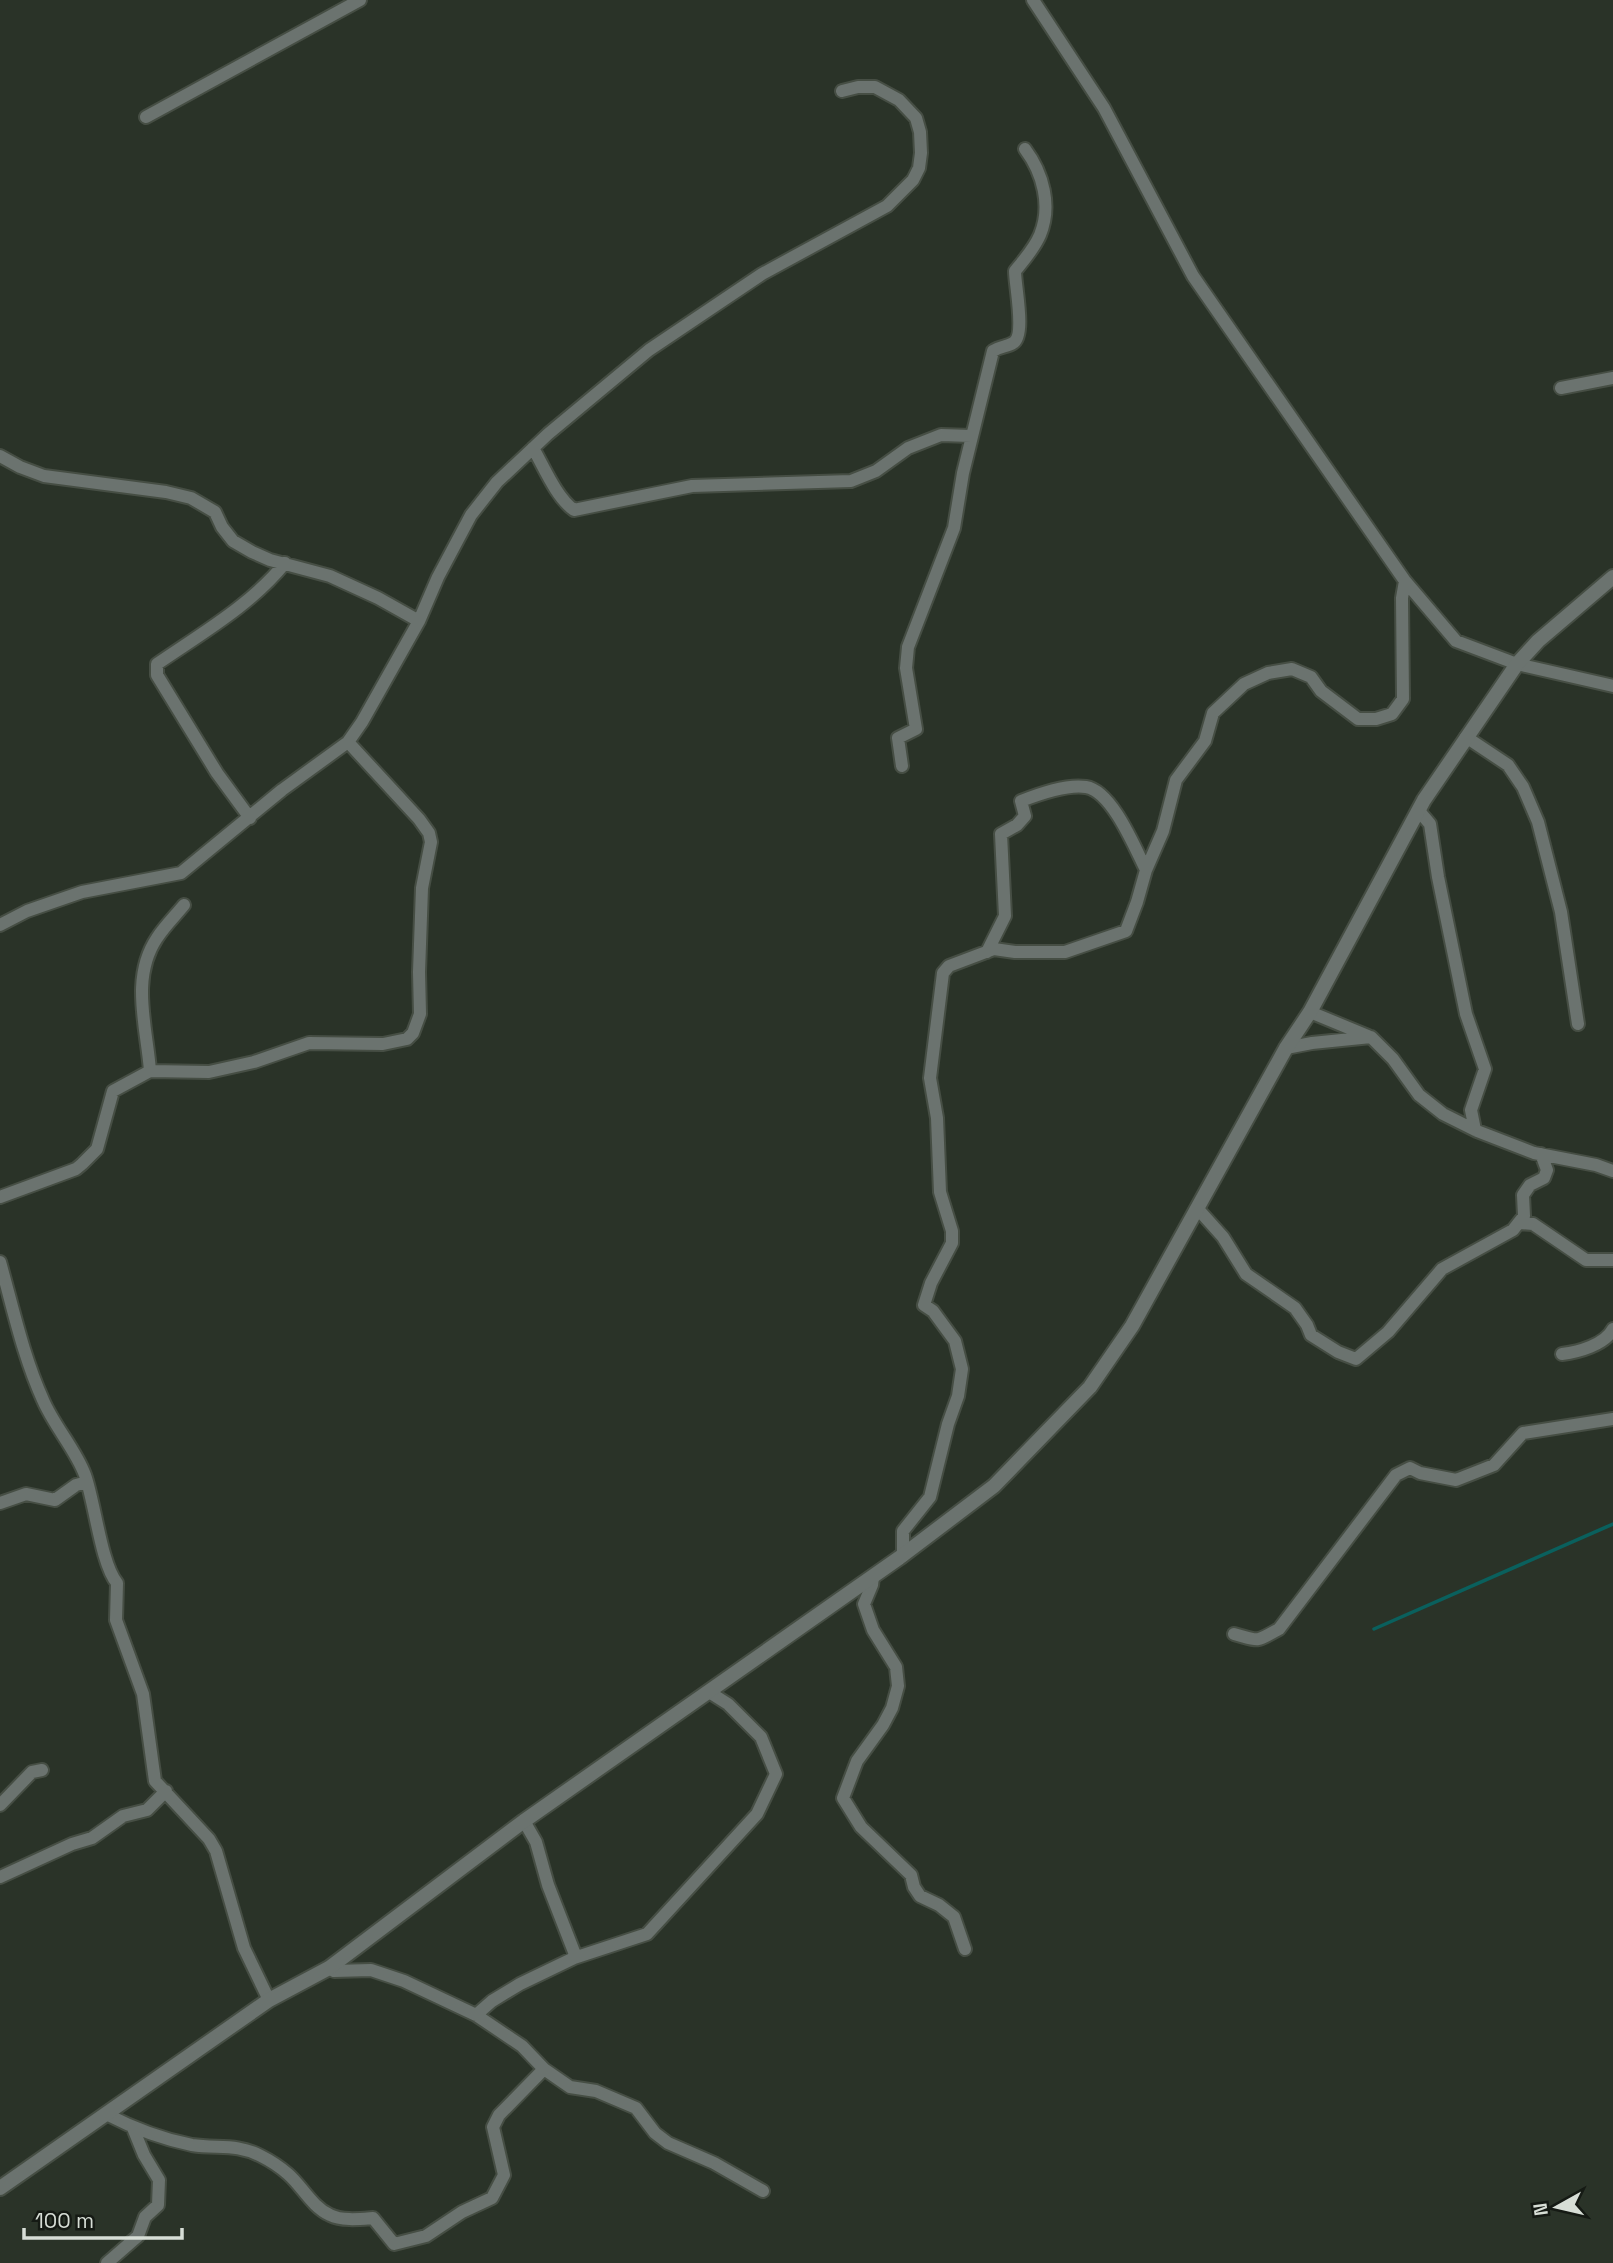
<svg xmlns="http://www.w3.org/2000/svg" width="1613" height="2263" viewBox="0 0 1613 2263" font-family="'Space Grotesk',sans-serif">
<rect width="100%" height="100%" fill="#2a3328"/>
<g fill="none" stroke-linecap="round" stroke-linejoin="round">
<path stroke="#0a605d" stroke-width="3.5" d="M 1374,1629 L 1613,1524"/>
<g stroke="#464e44" stroke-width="16">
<path id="minor" d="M 1033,0 L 1104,108 L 1193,276 L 1405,581 L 1456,641 L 1517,664 L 1613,686
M 146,117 L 360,0
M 1561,388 L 1613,378
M 533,448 C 544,467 556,497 574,510 L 692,486 L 851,481 L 876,471 L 908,448 L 941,435 L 971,436
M 0,456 L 20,467 L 44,476 L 166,492 L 191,498 L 215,512 L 222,527 L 233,541 L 252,552 L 270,560 L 330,576 L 378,598 L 419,621
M 1466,737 L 1508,765 L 1523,787 L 1538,822 L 1561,912 L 1578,1024
M 902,766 L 898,738 L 916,729 L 906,668 L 908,647 L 954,528 L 963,473 L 993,351 C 1000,346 1007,347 1013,343 C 1026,336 1015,286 1015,271 C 1024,260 1034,249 1040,235 C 1052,206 1043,173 1025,149
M 1419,811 L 1430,824 L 1438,877 L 1466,1014 L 1485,1069 L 1471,1110 L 1475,1130
M 250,818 L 217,773 L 157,675 L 157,664 C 202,633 251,605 285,563
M 0,925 L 27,911 L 82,892 L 181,873 L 282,790 L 348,742 L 362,722 L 419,621 L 438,577 L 471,515 L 497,482 L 548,434 L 649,350 L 762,274 L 887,206 L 913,180 L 919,168 L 921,153 L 920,132 L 916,118 L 899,100 L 875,87 L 858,87 L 842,91
M 987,952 L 1005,916 L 1001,834 L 1017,825 L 1025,816 L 1021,801 C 1039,794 1066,784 1086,787 C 1112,791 1135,848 1146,870
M 1310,1012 L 1368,1036
M 1286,1048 L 1312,1043 L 1371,1037 L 1393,1059 L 1419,1095 L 1443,1114 L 1477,1131 L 1534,1153 L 1596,1165 L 1613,1171
M 150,1071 L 209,1072 L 254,1062 L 309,1043 L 383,1044 L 407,1039 L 413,1033 L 420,1014 L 419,972 L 422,888 L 431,842 L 429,833 L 419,819 L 348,742
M 0,1197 L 76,1169 L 82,1164 L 97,1149 L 113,1091 L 150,1071 C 147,1028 130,978 157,938 C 164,927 175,916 184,905
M 1197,1208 L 1223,1237 L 1246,1274 L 1295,1308 L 1307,1325 L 1311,1335 L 1338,1352 L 1356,1359 L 1388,1332 L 1442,1269 L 1513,1230 L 1524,1216 L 1523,1195 L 1530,1185 L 1544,1178 L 1547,1170 L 1541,1154
M 1519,1223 L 1533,1224 L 1586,1260 L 1613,1260
M 0,1262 C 13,1308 23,1356 43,1400 C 54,1426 76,1450 85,1475 C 95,1503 101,1564 117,1583 L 116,1620 L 143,1694 L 155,1781 L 209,1839 L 216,1851 L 244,1948 L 269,2000
M 1562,1354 C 1578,1352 1605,1345 1613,1329
M 0,1503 L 26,1494 L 55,1500 L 76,1485 L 87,1482
M 903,1556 L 903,1531 L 930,1497 L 948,1424 L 958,1396 L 962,1369 L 955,1341 L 933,1311 L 924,1305 L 931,1283 L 952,1243 L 952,1231 L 940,1192 L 937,1118 L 930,1078 L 943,973 L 949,966 L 994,949 L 1015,952 L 1065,952 L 1126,931 L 1137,902 L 1146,870 L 1163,831 L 1176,780 L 1205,741 L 1213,713 L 1244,684 L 1268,673 L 1292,669 L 1311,677 L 1321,691 L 1358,719 L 1376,719 L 1392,714 L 1403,699 L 1402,598 L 1405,581
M 873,1577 L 872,1585 L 864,1604 L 873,1630 L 896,1667 L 898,1686 L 892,1708 L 883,1725 L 857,1761 L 843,1798 L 861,1827 L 911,1875 L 914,1887 L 920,1896 L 939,1905 L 954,1917 L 965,1949
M 1234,1634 C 1260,1641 1254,1643 1279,1629 L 1396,1475 L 1410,1468 L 1420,1473 L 1456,1480 L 1494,1465 L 1523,1433 L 1613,1419
M 0,1805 L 32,1772 L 42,1770
M 524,1821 L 536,1842 L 548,1885 L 576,1957
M 0,1877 L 72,1844 L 92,1838 L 123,1816 L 147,1810 L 166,1791
M 329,1968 L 334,1971 L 371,1970 L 404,1981 L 476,2015 L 522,2046 L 544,2069 L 570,2087 L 596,2091 L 636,2108 L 655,2133 L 668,2143 L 714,2163 L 763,2191
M 476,2015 L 492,2001 L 520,1984 L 574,1958 L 647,1934 L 757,1814 L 776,1774 L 761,1737 L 728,1704 L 709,1692
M 106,2114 C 133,2128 162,2139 192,2145 C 218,2149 236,2143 261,2156 C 269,2160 280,2167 288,2174 C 302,2186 312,2207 330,2215 C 342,2221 360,2219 373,2218 L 394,2244 L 426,2236 L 462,2212 L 492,2198 L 504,2175 L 493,2127 L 499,2115 L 544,2069
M 107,2263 L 138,2236 L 145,2217 L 158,2205 L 159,2180 L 144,2155 L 133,2128"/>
</g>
<g stroke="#464e44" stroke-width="18">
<path id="tertiary" d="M 0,2188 L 269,2000 L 329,1968 L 524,1821 L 899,1558 L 994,1486 L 1090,1387 L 1132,1326 L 1286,1048 L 1310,1012 L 1424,800 L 1517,664 L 1538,641 L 1613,577"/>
</g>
<use href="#minor" stroke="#6b736f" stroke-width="12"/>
<use href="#tertiary" stroke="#6b736f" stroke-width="14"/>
</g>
<g transform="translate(1557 2207) rotate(262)" stroke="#151a14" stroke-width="5" paint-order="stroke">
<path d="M0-5L12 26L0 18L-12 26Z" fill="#d7ded6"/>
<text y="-10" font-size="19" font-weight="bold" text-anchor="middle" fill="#d7ded6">N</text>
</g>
<path d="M24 2228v10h158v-10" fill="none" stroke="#d7ded6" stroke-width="3.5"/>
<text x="35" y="2228" font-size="21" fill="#d7ded6" stroke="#151a14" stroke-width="5" paint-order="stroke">100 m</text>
</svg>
